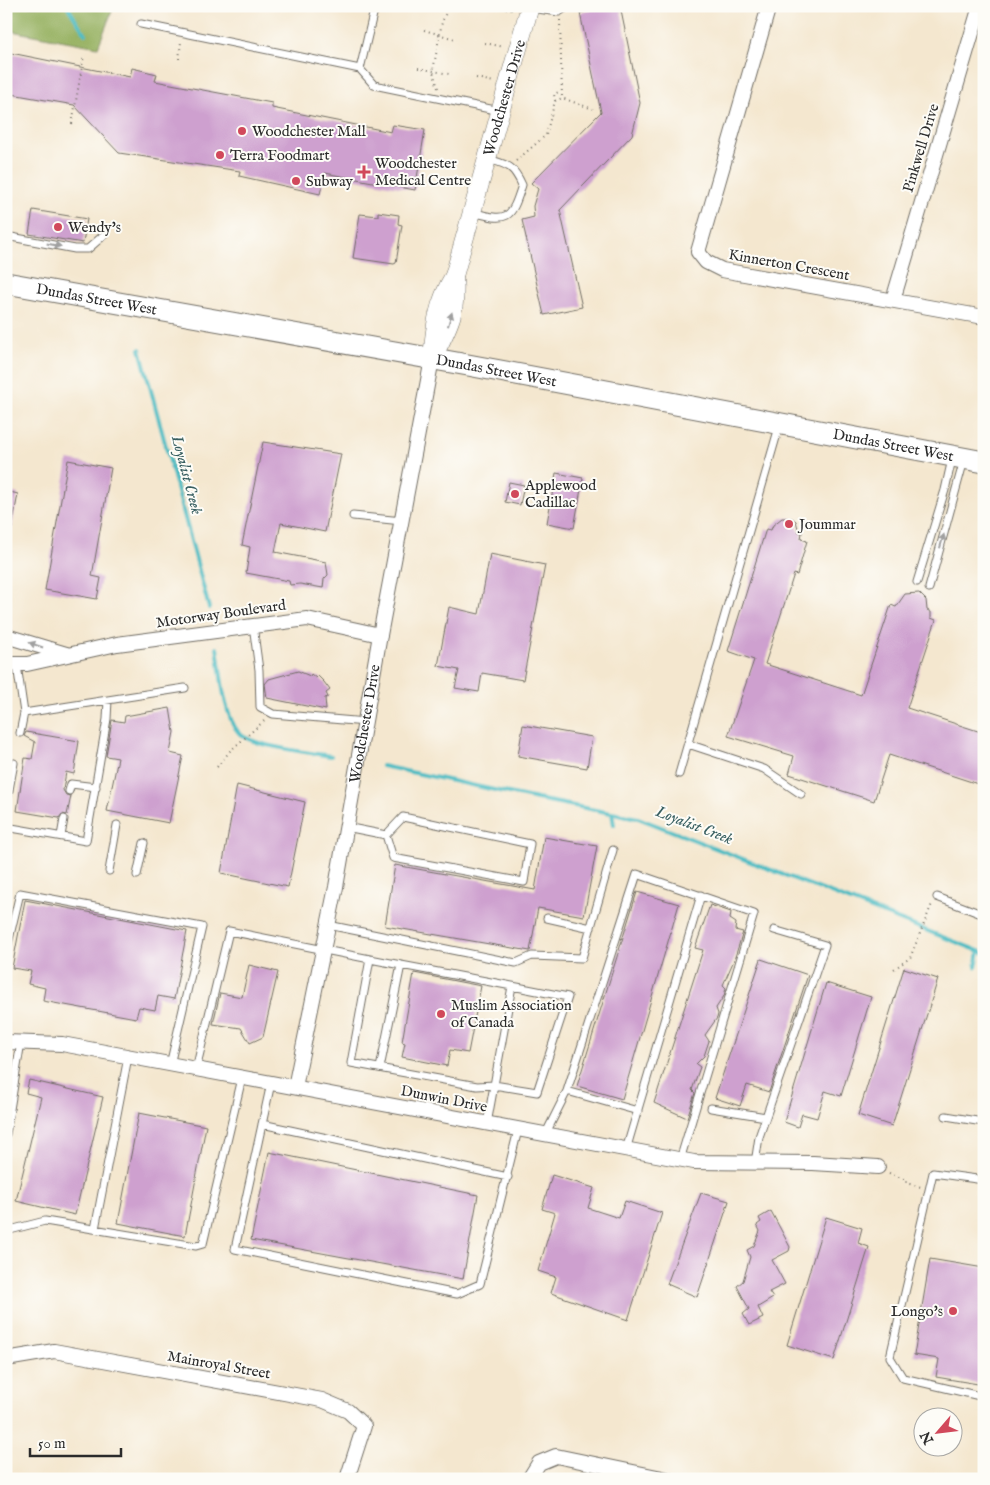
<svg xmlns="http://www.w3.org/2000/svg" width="990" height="1485" viewBox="0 0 990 1485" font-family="'IM FELL English',serif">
<rect width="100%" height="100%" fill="#fdfcf7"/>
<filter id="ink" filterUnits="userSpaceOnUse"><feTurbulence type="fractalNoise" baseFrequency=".02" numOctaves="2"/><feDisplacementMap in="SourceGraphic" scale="10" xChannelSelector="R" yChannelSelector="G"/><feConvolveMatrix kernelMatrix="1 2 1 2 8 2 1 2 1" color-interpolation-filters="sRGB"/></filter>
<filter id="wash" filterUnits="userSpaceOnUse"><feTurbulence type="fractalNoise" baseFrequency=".0096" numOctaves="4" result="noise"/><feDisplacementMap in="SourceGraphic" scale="20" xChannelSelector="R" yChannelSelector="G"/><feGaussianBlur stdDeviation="1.12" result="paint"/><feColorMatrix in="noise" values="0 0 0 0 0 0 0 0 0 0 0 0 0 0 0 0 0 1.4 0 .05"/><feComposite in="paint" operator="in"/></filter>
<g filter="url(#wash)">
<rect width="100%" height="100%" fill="#f4e7cf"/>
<path fill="#98b263" stroke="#626e47" d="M 6,6 L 114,6 L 98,47 L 6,30 Z"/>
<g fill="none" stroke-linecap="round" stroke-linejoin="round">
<path stroke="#4dbcc3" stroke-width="4" d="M 67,6 L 85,34
M 140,349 L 209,608
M 217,648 C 221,671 223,715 239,733 C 250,746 312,753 331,756
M 382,766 L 537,799 L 638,818 L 984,953
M 612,813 L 614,825
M 976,967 L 979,951"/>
</g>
<g id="blocks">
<path fill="#cea0cf" d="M 592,6 L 620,6 L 640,103 L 632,135 L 560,210 L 582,307 L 544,315 L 522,220 L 534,217 L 533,206 L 538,189 L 531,183 L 601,112 L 580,13 L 593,9 Z
M 6,52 L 130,77 L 132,68 L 157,74 L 155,81 L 272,103 L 272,108 L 391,132 L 393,125 L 425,130 L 415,190 L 325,173 L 320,194 L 239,176 L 240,171 L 119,153 L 74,105 L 6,93 Z
M 33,210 L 87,219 L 83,243 L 29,234 Z
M 378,212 L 399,215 L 398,224 L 402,225 L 396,263 L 394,264 L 353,258 L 360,214 L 378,216 Z
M 263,442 L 341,454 L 325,532 L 281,523 L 275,552 L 326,562 L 328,575 L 324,579 L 323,588 L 300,584 L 290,585 L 289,581 L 246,573 L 250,547 L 242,545 Z
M 68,460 L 111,468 L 92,576 L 101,578 L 97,599 L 45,590 Z
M 556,473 L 583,478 L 574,528 L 547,523 Z
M 509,482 L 524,485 L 520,505 L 505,502 Z
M 6,491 L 18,494 L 11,532 L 6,531 Z
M 782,518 L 792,518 L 796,521 L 799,532 L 802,532 L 801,539 L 807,541 L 797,575 L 794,574 L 765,664 L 861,695 L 891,605 L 896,607 L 905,594 L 919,593 L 926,600 L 927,610 L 931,612 L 931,618 L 936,620 L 907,708 L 984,733 L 984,786 L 889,755 L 874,801 L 789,774 L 794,756 L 728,736 L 754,660 L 728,651 L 766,529 L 771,530 L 773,525 Z
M 490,554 L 545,565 L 523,680 L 482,673 L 479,692 L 455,688 L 459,670 L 438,666 L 449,607 L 479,614 Z
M 298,671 L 310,676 L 311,674 L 316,678 L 318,676 L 324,682 L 330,690 L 326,693 L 328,697 L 325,698 L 326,710 L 267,698 L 265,684 L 269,679 Z
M 170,708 L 174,732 L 170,753 L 183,756 L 169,823 L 107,811 L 118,758 L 106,756 L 112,720 L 124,722 L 125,716 Z
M 523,725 L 592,737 L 587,768 L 518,756 Z
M 26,732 L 79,741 L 74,774 L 66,772 L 63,790 L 66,795 L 71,796 L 67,815 L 62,814 L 59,818 L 17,811 L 25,758 L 32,759 L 35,742 L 24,736 Z
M 237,785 L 305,802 L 288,887 L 221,873 Z
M 544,837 L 597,846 L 584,916 L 538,908 L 530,951 L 385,926 L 395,865 L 535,890 Z
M 637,892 L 679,904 L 622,1099 L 577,1086 Z
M 25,900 L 187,931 L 174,999 L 158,996 L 155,1010 L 139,1007 L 136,1018 L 43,1001 L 45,988 L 28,984 L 31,971 L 12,968 Z
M 710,905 L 731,912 L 730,919 L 736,923 L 735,930 L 743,932 L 734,960 L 723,985 L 726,988 L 724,996 L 716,1008 L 718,1014 L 717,1018 L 705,1035 L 709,1041 L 704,1056 L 696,1064 L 700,1067 L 692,1090 L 695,1093 L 687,1118 L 654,1103 L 703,950 L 695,948 Z
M 761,959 L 808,975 L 769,1092 L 747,1085 L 740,1106 L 715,1098 Z
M 249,965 L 278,972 L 263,1037 L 250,1043 L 241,1028 L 213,1024 L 220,993 L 242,997 Z
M 904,968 L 938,979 L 892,1126 L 858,1115 Z
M 414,973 L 481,986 L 468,1053 L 450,1050 L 447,1066 L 402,1057 L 405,1043 L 402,1042 Z
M 826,983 L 871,997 L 841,1096 L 825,1091 L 817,1118 L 802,1114 L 798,1127 L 784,1122 Z
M 29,1080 L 103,1097 L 75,1215 L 16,1201 L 41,1097 L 26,1093 Z
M 139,1113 L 206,1126 L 185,1236 L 118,1223 Z
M 269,1152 L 478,1195 L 463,1279 L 251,1240 Z
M 552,1175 L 594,1188 L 588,1208 L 619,1218 L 625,1201 L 662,1213 L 628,1320 L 551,1293 L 556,1277 L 538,1271 L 555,1213 L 542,1209 Z
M 701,1193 L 729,1201 L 697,1297 L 667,1284 Z
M 771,1211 L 790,1247 L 789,1251 L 772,1260 L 785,1284 L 769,1292 L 773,1298 L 758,1307 L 763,1318 L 749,1325 L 743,1314 L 749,1309 L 737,1286 L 743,1281 L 750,1257 L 747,1250 L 754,1246 L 760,1231 L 757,1225 L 761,1222 L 759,1218 Z
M 826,1217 L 862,1228 L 858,1243 L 869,1247 L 834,1360 L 787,1345 Z
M 930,1259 L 984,1268 L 984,1385 L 936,1377 L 939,1359 L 914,1355 Z"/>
</g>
</g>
<g filter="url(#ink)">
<use href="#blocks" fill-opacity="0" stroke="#716d64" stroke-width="1"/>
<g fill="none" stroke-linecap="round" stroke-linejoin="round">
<g stroke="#716d64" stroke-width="9">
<path id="service" d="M 530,8 L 559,12 L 568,6
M 141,24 L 360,69 L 375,6
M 360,69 L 374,85 L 500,111
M 472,212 C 508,222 511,220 522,185 C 513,165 508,165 488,159
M 6,236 L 75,249 L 88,249 L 104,235
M 353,516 L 402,521
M 917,582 L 945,490 L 952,459
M 929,588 L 964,460
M 253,625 L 259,670 L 260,707 L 273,714 L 366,722
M 17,665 L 24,713
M 20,733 L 24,713 L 185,688
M 688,744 L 764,769 L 801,794
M 679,774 L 779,427
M 69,791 L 71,784 L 96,787
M 6,806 L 14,763
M 6,827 L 86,841 L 107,719 L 108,700
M 346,827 L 386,835 L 403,817 L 530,844 L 524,882 L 393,858 L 386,835
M 61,836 L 64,819
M 109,871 L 117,825
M 137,875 L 144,843
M 937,897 L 984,915
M 547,918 L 591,928
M 328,925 L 516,963 L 532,956 L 582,958 L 613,850
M 6,952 L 20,893 L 202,927 L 170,1065
M 401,965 L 512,986
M 380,1068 L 401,965 L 370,959 L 351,1063 L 477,1086 L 494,1085 L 537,1092 L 568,997 L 512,986 L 487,1124
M 196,1069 L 229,931 L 370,959
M 271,1083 L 235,1249 L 457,1294 L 480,1284 L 518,1130
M 567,1091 L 638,1111
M 711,1108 L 766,1117
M 946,1116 L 983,1122
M 262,1124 L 508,1177
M 6,1134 L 21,1042
M 545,1135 L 567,1091 L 637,874 L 754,914 L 680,1160
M 626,1150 L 701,895
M 755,1163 L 759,1137 L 825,945 L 774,930
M 984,1180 L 933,1173 L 890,1357 L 903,1378 L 984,1397
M 95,1229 L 128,1057
M 6,1231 L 45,1221 L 196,1246 L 203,1244 L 242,1078"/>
</g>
<g stroke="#716d64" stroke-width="16">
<g id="minor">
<path d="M 769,6 L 698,252 L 706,262 L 722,270 L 984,317"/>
<path d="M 893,300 L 980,6"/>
<path d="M 6,636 L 66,654"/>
<path d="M 6,664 L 27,664 L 117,644 L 307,619 L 380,635"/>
<path d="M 6,1042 L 62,1044 L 694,1162 L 813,1163 L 878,1167"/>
<path id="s1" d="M 295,1087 L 336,887 L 380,635 L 432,359"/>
<path d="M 6,1359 L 54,1351 L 322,1400 L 348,1411 L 364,1426 L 347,1479"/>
<path d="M 529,1479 L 539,1463 L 556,1456 L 667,1479"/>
</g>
</g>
<g stroke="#716d64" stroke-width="19">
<g id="tertiary">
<path d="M 436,351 C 451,322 457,309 454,276"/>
<path id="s2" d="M 432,359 C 435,326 437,304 454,276 L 530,6"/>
</g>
</g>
<g stroke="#716d64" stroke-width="23">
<g id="primary">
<path id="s3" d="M 6,283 L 468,365 L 984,462"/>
</g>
</g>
<path stroke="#716d64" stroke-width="2" stroke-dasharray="1 4" stroke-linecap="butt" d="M 496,6 L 513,10
M 560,20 L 562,98
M 424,30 L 455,39
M 485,43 L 504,47
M 179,59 L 181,42
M 418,68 L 449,74
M 476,78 L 494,82
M 438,88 L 433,71 L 442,22 L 449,6
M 555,101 L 554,94 L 561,91
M 72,124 L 84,55
M 516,161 L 546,135 L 555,101 L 562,98 L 593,109
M 217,767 L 230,751 L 265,720
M 894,969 L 910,958 L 932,904
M 889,1173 L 906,1180 L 906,1183 L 921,1187"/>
<use href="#service" stroke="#fff" stroke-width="7"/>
<use href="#minor" stroke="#fff" stroke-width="14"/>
<use href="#tertiary" stroke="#fff" stroke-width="18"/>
<use href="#primary" stroke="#fff" stroke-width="21"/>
</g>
<defs><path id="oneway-solid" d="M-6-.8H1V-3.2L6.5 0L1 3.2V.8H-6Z" transform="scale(1.25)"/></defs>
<g fill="#a0a0a0">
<use href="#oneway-solid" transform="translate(54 245) rotate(11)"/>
<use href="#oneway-solid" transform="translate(450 319) rotate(-74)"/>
<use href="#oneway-solid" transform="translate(942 541) rotate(-74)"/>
<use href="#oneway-solid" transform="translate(36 645) rotate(-161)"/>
</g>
</g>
<g fill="#d1495b" stroke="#fdfcf7" stroke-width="2">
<circle cx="242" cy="131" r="5"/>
<circle cx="220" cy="155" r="5"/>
<path d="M361.5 164.5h5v5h5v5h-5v5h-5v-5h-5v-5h5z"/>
<circle cx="296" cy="181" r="5"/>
<circle cx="58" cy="227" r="5"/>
<circle cx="515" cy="494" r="5"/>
<circle cx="789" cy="524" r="5"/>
<circle cx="441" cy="1014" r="5"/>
<circle cx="953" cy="1311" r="5"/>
</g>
<g text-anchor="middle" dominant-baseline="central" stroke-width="4" stroke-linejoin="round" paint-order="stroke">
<g font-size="15" fill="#2b2b2b" stroke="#fdfcf7">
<text stroke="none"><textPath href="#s2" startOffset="272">Woodchester Drive</textPath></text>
<text transform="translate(921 148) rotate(-73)">Pinkwell Drive</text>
<text transform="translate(789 265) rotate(10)">Kinnerton Crescent</text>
<text stroke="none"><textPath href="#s3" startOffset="92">Dundas Street West</textPath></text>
<text stroke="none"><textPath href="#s3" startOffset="498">Dundas Street West</textPath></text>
<text stroke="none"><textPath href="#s3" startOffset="902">Dundas Street West</textPath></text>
<text transform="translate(221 614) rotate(-8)">Motorway Boulevard</text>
<text stroke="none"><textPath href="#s1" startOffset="370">Woodchester Drive</textPath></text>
<text transform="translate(444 1099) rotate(11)">Dunwin Drive</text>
<text transform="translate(219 1365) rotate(10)">Mainroyal Street</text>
</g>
<g font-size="15" fill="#2b2b2b" stroke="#fdfcf7" text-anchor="start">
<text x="252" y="131">Woodchester Mall</text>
<text x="230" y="155">Terra Foodmart</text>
<text x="375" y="163">Woodchester<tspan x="375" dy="17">Medical Centre</tspan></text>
<text x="306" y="181">Subway</text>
<text x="68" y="227">Wendy's</text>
<text x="525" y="485">Applewood<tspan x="525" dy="17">Cadillac</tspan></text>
<text x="799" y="524">Joummar</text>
<text x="451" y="1005">Muslim Association<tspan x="451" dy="17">of Canada</tspan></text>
<text x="943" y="1311" text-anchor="end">Longo's</text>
</g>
<g font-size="16" font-style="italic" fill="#375e60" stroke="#fdfcf7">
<text transform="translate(186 475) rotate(75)">Loyalist Creek</text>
<text transform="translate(694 826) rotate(21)">Loyalist Creek</text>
</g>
</g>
<rect width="990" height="1485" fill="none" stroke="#fdfcf7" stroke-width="25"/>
<g transform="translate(938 1432) rotate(242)"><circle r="24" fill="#fdfcf7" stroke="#a9a8a5"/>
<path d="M0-4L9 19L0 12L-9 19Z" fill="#d1495b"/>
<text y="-8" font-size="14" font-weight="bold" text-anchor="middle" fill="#2b2b2b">N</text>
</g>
<path d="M30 1448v8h91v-8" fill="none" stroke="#2b2b2b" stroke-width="2.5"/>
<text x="38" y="1448" font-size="15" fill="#2b2b2b" stroke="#fdfcf7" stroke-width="4" paint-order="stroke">50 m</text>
</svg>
